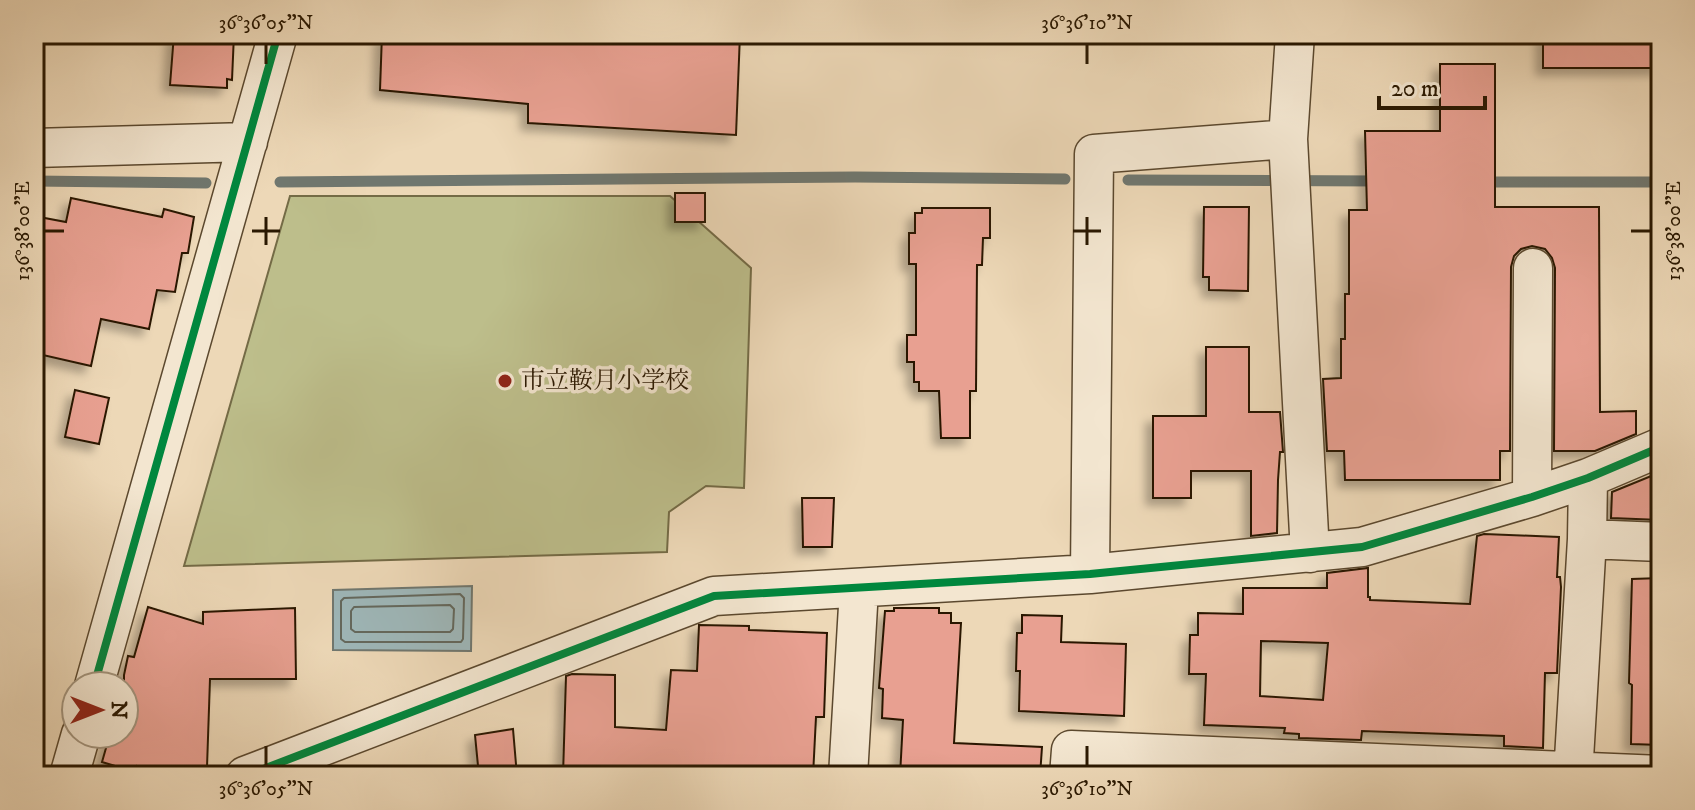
<svg xmlns="http://www.w3.org/2000/svg" width="1695" height="810" viewBox="0 0 1695 810" font-family="'IM FELL DW Pica','Noto Serif JP',serif">
<defs>
<filter id="shadow"><feDropShadow dx="-7" dy="7" stdDeviation="4" flood-color="#0004"/></filter>
</defs>
<rect width="100%" height="100%" fill="#edd8b7"/>
<filter id="stains"><feTurbulence type="fractalNoise" baseFrequency=".0025" numOctaves="4"/><feColorMatrix values="0 0 0 0 .2 0 0 0 0 .09 0 0 0 0 .02 0 0 0 .5 -.17"/></filter>
<radialGradient id="worn" r=".72"><stop offset=".6" stop-color="#630" stop-opacity="0"/><stop offset="1" stop-color="#630" stop-opacity=".3"/></radialGradient>
<path fill="#bdbe8b" stroke="#746b46" stroke-width="2" d="M 290,196 L 670,196 L 751,268 L 744,488 L 706,486 L 669,512 L 667,552 L 184,566 Z"/>
<path fill="#9eb7b9" stroke="#70776f" stroke-width="2" d="M 472,586 L 471,651 L 333,650 L 333,590 Z"/>
<g fill="none" stroke-linecap="round" stroke-linejoin="round">
<path stroke="#64685d" stroke-width="2" d="M 460,594 L 464,598 L 463,639 L 461,642 L 345,642 L 341,639 L 341,601 L 344,598 Z
M 450,605 L 454,609 L 453,629 L 450,632 L 355,632 L 351,629 L 351,611 L 354,607 Z"/>
<path stroke="#70776f" stroke-width="11" d="M 1128,180 L 1380,181
M 34,181 L 206,183
M 280,182 L 855,177 L 1065,179
M 1481,182 L 1661,182"/>
</g>
<path fill="#e8a091" stroke="#2a1801" stroke-width="2" fill-rule="evenodd" filter="url(#shadow)" d="M 174,34 L 234,34 L 232,80 L 227,79 L 227,88 L 170,85 Z
M 382,34 L 740,34 L 736,135 L 528,123 L 528,104 L 380,90 Z
M 1543,34 L 1661,34 L 1661,68 L 1543,68 Z
M 1440,64 L 1495,64 L 1495,207 L 1599,207 L 1600,412 L 1636,411 L 1636,434 L 1595,451 L 1554,451 L 1555,268 L 1552,258 L 1545,249 L 1532,246 L 1521,249 L 1514,256 L 1511,267 L 1510,451 L 1500,451 L 1500,480 L 1345,480 L 1344,451 L 1327,451 L 1323,379 L 1341,378 L 1341,339 L 1345,339 L 1345,294 L 1349,294 L 1349,210 L 1367,210 L 1365,131 L 1440,131 Z
M 675,193 L 705,193 L 705,222 L 675,222 Z
M 71,198 L 162,217 L 164,209 L 194,217 L 188,253 L 182,253 L 175,292 L 157,290 L 149,329 L 101,319 L 91,366 L 34,353 L 34,216 L 66,222 Z
M 1204,207 L 1249,207 L 1248,291 L 1209,290 L 1209,277 L 1203,277 Z
M 922,208 L 990,208 L 990,238 L 983,238 L 982,265 L 977,265 L 976,391 L 970,391 L 970,438 L 941,438 L 939,391 L 919,391 L 919,382 L 914,382 L 914,362 L 907,362 L 907,335 L 916,335 L 916,264 L 909,264 L 909,233 L 915,233 L 915,213 L 922,213 Z
M 1206,347 L 1249,347 L 1249,412 L 1280,412 L 1283,452 L 1280,452 L 1278,480 L 1277,533 L 1251,536 L 1251,471 L 1191,471 L 1191,498 L 1153,498 L 1153,416 L 1206,416 Z
M 75,390 L 109,398 L 99,444 L 65,437 Z
M 1661,472 L 1661,520 L 1611,518 L 1612,492 Z
M 802,498 L 834,498 L 832,547 L 803,547 Z
M 1484,534 L 1559,537 L 1557,577 L 1560,577 L 1561,587 L 1557,673 L 1545,673 L 1543,748 L 1504,746 L 1504,736 L 1362,731 L 1361,740 L 1299,738 L 1299,734 L 1284,733 L 1285,728 L 1204,725 L 1206,674 L 1189,674 L 1190,635 L 1198,635 L 1198,613 L 1243,614 L 1243,588 L 1327,588 L 1327,573 L 1368,568 L 1368,597 L 1370,597 L 1370,600 L 1470,604 L 1477,536 ZM 1261,641 L 1328,643 L 1323,700 L 1260,696 Z
M 1661,578 L 1661,745 L 1631,744 L 1632,685 L 1629,683 L 1632,579 Z
M 148,607 L 203,624 L 203,612 L 295,608 L 296,679 L 210,679 L 207,767 L 176,768 L 172,776 L 137,766 L 135,772 L 102,762 L 110,734 L 124,734 L 124,675 L 128,656 L 134,657 Z
M 894,608 L 939,608 L 939,613 L 951,613 L 951,623 L 961,623 L 954,743 L 1042,747 L 1040,776 L 900,776 L 903,720 L 882,718 L 883,689 L 879,688 L 885,611 L 894,611 Z
M 1022,615 L 1062,616 L 1061,642 L 1126,644 L 1124,716 L 1019,711 L 1020,671 L 1016,671 L 1017,633 L 1022,633 Z
M 699,625 L 749,626 L 749,630 L 827,633 L 824,717 L 816,717 L 813,776 L 563,776 L 566,676 L 572,674 L 615,675 L 615,727 L 666,730 L 671,670 L 697,671 Z
M 513,729 L 517,776 L 479,776 L 475,735 Z"/>
<g fill="none" stroke-linecap="round" stroke-linejoin="round">
<g stroke="#5b482e" stroke-width="41">
<path id="minor" d="M 1295,34 L 1288,139 L 1310,553
M 34,148 L 248,142
M 1532,497 L 1533,268
M 1587,539 L 1661,542
M 1090,574 L 1094,154 L 1288,139
M 94,686 L 278,34
M 69,776 L 81,734
M 245,776 L 714,596 L 1090,574 L 1362,547 L 1532,497 L 1588,478 L 1661,447
M 848,776 L 859,589
M 1069,776 L 1071,750 L 1661,775
M 1573,776 L 1587,539 L 1588,478"/>
</g>
<use href="#minor" stroke="#f3e6d0" stroke-width="38"/>
<g stroke="#f3e6d0" stroke-width="13">
<path id="cycleway" d="M 94,686 L 278,34
M 245,776 L 714,596 L 1090,574 L 1362,547 L 1532,497 L 1588,478 L 1661,447"/>
</g>
<use href="#cycleway" stroke="#00873e" stroke-width="8"/>
</g>
<path fill="none" stroke="#2a1801" stroke-width="3" d="M 266,44 L 266,64M 1087,44 L 1087,64M 266,217 L 266,245M 1087,217 L 1087,245M 44,231 L 64,231M 252,231 L 280,231M 1073,231 L 1101,231M 1631,231 L 1651,231M 266,746 L 266,766M 1087,746 L 1087,766"/>
<circle fill="#8f2418" stroke="#f3e6d0" stroke-width="3" cx="505" cy="381" r="8"/>
<g text-anchor="middle" dominant-baseline="central" stroke-width="7" stroke-linejoin="round" paint-order="stroke">
<g font-size="24" fill="#2a1801" stroke="#f3e6d0" text-anchor="start">
<text x="521" y="381">市立鞍月小学校</text>
</g>
</g>
<rect width="1695" height="810" fill="none" stroke="#edd8b7" stroke-width="88"/>
<g transform="translate(100 710) rotate(90)"><circle r="38" fill="#f3e6d0" stroke="#a3947d" stroke-width="2"/>
<path d="M0-6L14 30L0 20L-14 30Z" fill="#8f2418"/>
<text y="-12" font-size="22" font-weight="bold" text-anchor="middle" fill="#2a1801">N</text>
</g>
<path d="M1379 96v12h106v-12" fill="none" stroke="#2a1801" stroke-width="4"/>
<text x="1391" y="96" font-size="24" fill="#2a1801" stroke="#f3e6d0" stroke-width="6" paint-order="stroke">20 m</text>
<rect x="44" y="44" width="1607" height="722" fill="none" stroke="#2a1801" stroke-width="3"/>
<g font-size="20" text-anchor="middle" fill="#2a1801">
<text x="266" y="29">36°36'05"N</text>
<text x="1087" y="29">36°36'10"N</text>
<text transform="translate(1673 231) rotate(-90)" y="7">136°38'00"E</text>
<text transform="translate(22 231) rotate(-90)" y="7">136°38'00"E</text>
<text x="266" y="795">36°36'05"N</text>
<text x="1087" y="795">36°36'10"N</text>
</g>
<rect width="100%" height="100%" filter="url(#stains)"/>
<rect width="100%" height="100%" fill="url(#worn)"/>
</svg>
